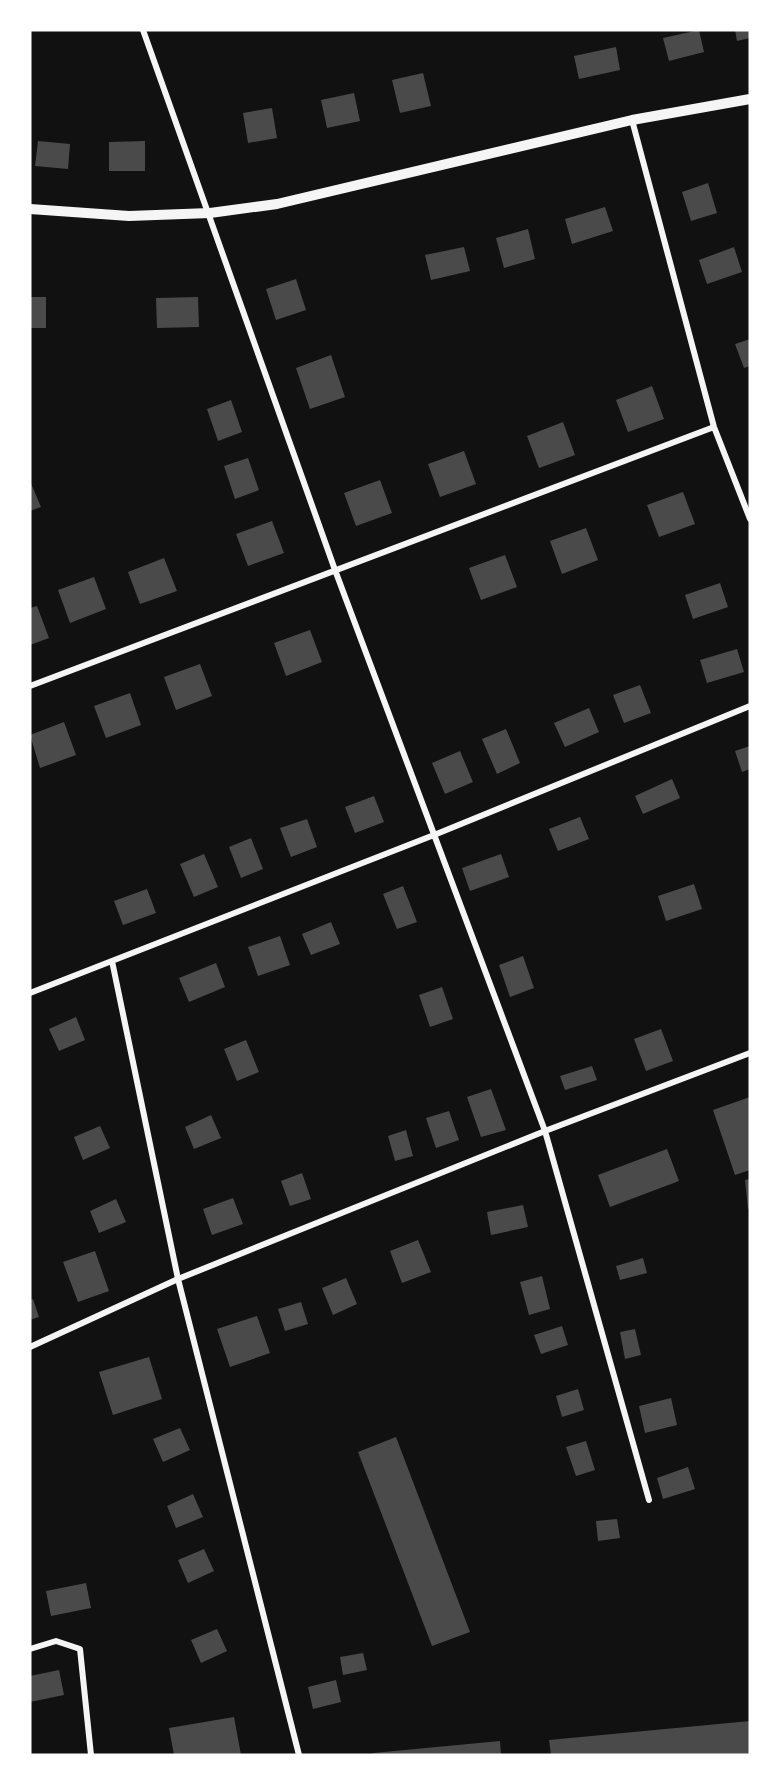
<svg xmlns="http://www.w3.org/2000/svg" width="780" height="1785" viewBox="0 0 780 1785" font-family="Overpass,sans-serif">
<rect width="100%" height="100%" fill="#111"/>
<path fill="#4a4a4a" d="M 699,30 L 704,52 L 669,61 L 663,38 Z
M 735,30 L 750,30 L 750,38 L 737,41 Z
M 616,47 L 620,70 L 579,79 L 574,56 Z
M 423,73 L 431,106 L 400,113 L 392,80 Z
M 354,93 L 360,121 L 327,128 L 321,100 Z
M 272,108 L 277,138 L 248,143 L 243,113 Z
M 38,141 L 70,144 L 68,169 L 35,166 Z
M 145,141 L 145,171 L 109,171 L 109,142 Z
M 708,183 L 717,213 L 691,221 L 682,192 Z
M 605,207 L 613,231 L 572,244 L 565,219 Z
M 528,229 L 535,259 L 504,268 L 496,238 Z
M 464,247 L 470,271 L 431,280 L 425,255 Z
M 734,247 L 742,272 L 707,284 L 699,260 Z
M 296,279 L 306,310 L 276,320 L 266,289 Z
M 30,297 L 46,297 L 46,328 L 30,328 Z
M 198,297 L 199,327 L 157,328 L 156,298 Z
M 750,339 L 750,366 L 744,368 L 735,344 Z
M 331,355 L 345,397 L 310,409 L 296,368 Z
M 652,386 L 664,419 L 628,432 L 616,400 Z
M 231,400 L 242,432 L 218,441 L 207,409 Z
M 563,422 L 575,455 L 539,468 L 527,436 Z
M 464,451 L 476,484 L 440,497 L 428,464 Z
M 248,458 L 259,490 L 235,499 L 224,466 Z
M 380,480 L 392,513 L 356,526 L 344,493 Z
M 30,481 L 41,507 L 30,511 Z
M 683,492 L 695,524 L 659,537 L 647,505 Z
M 272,521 L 284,553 L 248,566 L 236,534 Z
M 586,528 L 598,560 L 562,574 L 550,541 Z
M 505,555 L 517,587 L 481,600 L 469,568 Z
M 164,558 L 177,591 L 140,604 L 128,572 Z
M 94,577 L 106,609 L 70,623 L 58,590 Z
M 720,583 L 728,607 L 693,619 L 685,595 Z
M 37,606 L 49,638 L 30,645 L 30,608 Z
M 310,630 L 322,662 L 286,676 L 274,643 Z
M 737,649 L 744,672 L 707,683 L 700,660 Z
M 200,664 L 212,696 L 176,710 L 164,677 Z
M 640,685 L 651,713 L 624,723 L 613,695 Z
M 130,693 L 141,725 L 106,738 L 94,706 Z
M 589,708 L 599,732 L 565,747 L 554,723 Z
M 64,722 L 76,755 L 40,768 L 30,735 Z
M 506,729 L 520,763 L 497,774 L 482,739 Z
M 750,746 L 750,769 L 742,772 L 735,751 Z
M 460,751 L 473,782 L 445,794 L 432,763 Z
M 672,779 L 680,798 L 643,814 L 635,796 Z
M 374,796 L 384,822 L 355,833 L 345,807 Z
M 580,817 L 589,839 L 558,851 L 549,829 Z
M 307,819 L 317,847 L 291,857 L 280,828 Z
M 251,838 L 263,869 L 241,878 L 229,847 Z
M 204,854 L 218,887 L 194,897 L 180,864 Z
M 501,854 L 509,877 L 470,891 L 462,868 Z
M 694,884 L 702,909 L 666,921 L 658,896 Z
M 403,886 L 417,922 L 397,929 L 383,894 Z
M 147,889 L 156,913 L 123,925 L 114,901 Z
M 331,922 L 340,944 L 311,955 L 302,934 Z
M 280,936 L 290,965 L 258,976 L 248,947 Z
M 523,956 L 534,988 L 510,997 L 499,965 Z
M 216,963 L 225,987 L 189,1002 L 179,978 Z
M 442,987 L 453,1019 L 430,1027 L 419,995 Z
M 76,1017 L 85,1040 L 59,1051 L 49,1029 Z
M 661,1029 L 673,1061 L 646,1071 L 634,1039 Z
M 246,1040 L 259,1072 L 237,1081 L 224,1049 Z
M 592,1066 L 597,1080 L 565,1090 L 560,1076 Z
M 491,1089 L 506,1130 L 481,1137 L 467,1097 Z
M 750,1097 L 750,1170 L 735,1175 L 713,1110 Z
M 449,1111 L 459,1140 L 436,1148 L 426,1118 Z
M 211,1115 L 221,1138 L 194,1149 L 185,1127 Z
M 100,1126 L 110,1148 L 83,1160 L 74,1137 Z
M 406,1130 L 413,1156 L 395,1161 L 388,1136 Z
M 667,1149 L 679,1181 L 610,1207 L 598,1175 Z
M 302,1173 L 311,1199 L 290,1206 L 281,1181 Z
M 750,1179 L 750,1208 L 748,1209 L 745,1180 Z
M 233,1198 L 243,1224 L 212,1235 L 203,1209 Z
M 116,1199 L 126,1222 L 99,1233 L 90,1211 Z
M 523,1205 L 528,1227 L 491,1235 L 487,1212 Z
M 418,1240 L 431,1272 L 402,1283 L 390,1251 Z
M 95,1251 L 109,1291 L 78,1302 L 63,1262 Z
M 643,1258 L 647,1273 L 620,1280 L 616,1266 Z
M 542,1276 L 550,1309 L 529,1315 L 520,1282 Z
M 346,1278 L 357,1304 L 333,1315 L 322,1288 Z
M 33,1299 L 39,1317 L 30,1320 L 30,1300 Z
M 301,1302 L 308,1324 L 285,1331 L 278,1309 Z
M 257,1316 L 270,1353 L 230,1367 L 217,1329 Z
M 562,1326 L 568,1345 L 541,1354 L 534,1335 Z
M 635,1329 L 641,1355 L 625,1359 L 620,1332 Z
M 149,1357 L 162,1399 L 113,1415 L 99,1372 Z
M 578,1389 L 584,1410 L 562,1417 L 556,1396 Z
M 671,1398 L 677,1425 L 645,1433 L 639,1406 Z
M 180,1428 L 190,1450 L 163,1462 L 153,1439 Z
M 396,1437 L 470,1632 L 432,1646 L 358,1452 Z
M 586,1441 L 595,1470 L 576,1476 L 566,1447 Z
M 688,1467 L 695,1489 L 663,1499 L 657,1478 Z
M 193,1494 L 203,1517 L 176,1528 L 167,1506 Z
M 617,1519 L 620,1538 L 598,1541 L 596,1521 Z
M 204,1549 L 214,1571 L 188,1583 L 178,1560 Z
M 86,1583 L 91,1608 L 51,1616 L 46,1591 Z
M 217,1629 L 227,1651 L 201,1663 L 191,1640 Z
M 363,1653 L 367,1670 L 343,1675 L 340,1657 Z
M 59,1670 L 64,1695 L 30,1702 L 30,1676 Z
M 336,1680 L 341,1702 L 313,1709 L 308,1687 Z
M 234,1717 L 241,1755 L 174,1755 L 169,1728 Z
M 750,1721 L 750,1755 L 551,1755 L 549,1740 Z
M 500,1741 L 501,1755 L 373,1755 L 373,1753 Z"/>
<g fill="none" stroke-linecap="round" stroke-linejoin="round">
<path stroke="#f5f5f5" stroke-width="6" d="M 143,30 L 335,570 L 545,1131 L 649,1500
M 632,120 L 714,427 L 750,519
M 30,686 L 714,427
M 112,961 L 178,1279 L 299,1755
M 30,993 L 434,835 L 750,706
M 30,1347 L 178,1279 L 545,1131 L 750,1053
M 30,1649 L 56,1641 L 80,1649 L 91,1755"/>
<path stroke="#f5f5f5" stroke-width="10" d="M 30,209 L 129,216 L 210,213 L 277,204 L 632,120 L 750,99"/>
</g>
<rect width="780" height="1785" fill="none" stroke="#ffffff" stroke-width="63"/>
</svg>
